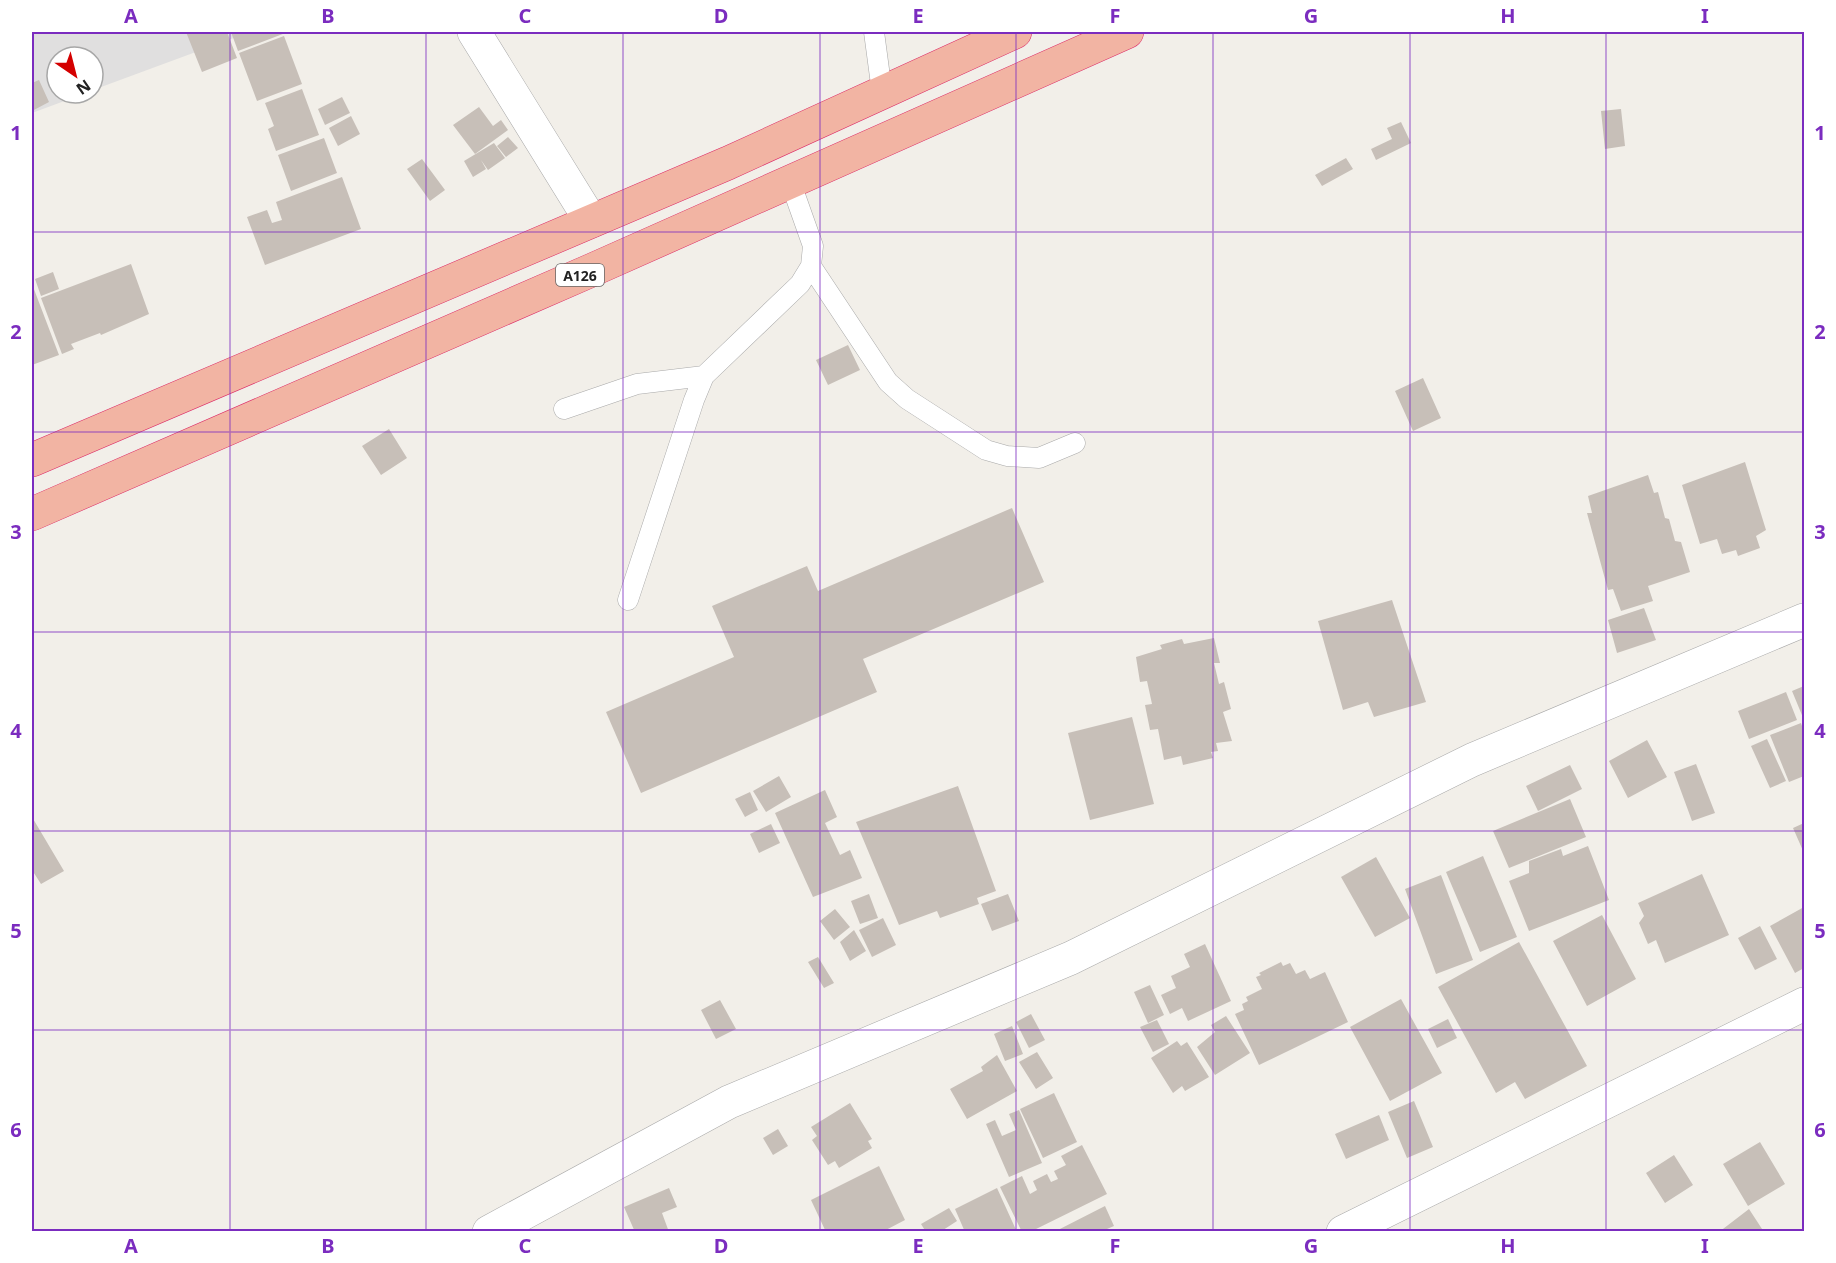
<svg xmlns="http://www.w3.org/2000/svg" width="1836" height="1263" viewBox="0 0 1836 1263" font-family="'Noto Sans',sans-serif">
<rect width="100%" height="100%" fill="#f2efe9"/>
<path fill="#e0dfdf" d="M 32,32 L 250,32 L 93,90 L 93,57 L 57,57 L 57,93 L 86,93 L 32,113 Z"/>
<path fill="#c7bfb8" d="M 186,32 L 227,32 L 237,58 L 202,72 Z
M 231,32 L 288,32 L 238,51 Z
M 284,36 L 302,84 L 257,101 L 239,53 Z
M 39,80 L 49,102 L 32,111 L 32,83 Z
M 302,89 L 319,135 L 276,151 L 268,129 L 274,126 L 265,103 Z
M 342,97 L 350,113 L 325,125 L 318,109 Z
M 479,107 L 493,126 L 501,120 L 508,130 L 475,154 L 453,125 Z
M 1621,109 L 1625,146 L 1605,149 L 1601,111 Z
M 351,116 L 360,134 L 338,146 L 329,128 Z
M 1401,122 L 1411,143 L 1376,160 L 1371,149 L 1392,139 L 1387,128 Z
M 508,137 L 518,148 L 506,157 L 497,146 Z
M 324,138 L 337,173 L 291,191 L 278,155 Z
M 494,143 L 505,158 L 488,170 L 481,160 L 486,169 L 473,177 L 464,161 Z
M 1346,158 L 1353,169 L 1322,186 L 1315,175 Z
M 422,159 L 445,190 L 430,201 L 407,169 Z
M 342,177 L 361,229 L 265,265 L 247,217 L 267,210 L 272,223 L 282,220 L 276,202 Z
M 131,264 L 149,314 L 101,335 L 100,333 L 71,344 L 74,349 L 62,354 L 41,298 Z
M 53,272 L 59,289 L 41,296 L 35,279 Z
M 32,284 L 59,355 L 32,365 Z
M 848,345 L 860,370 L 828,385 L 816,360 Z
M 1423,378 L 1441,418 L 1413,431 L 1395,391 Z
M 389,429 L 407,458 L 381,475 L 362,446 Z
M 1745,462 L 1766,530 L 1756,536 L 1760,548 L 1738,556 L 1736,550 L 1722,554 L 1717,539 L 1700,544 L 1682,485 Z
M 1648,475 L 1654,493 L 1658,492 L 1665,518 L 1669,519 L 1675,541 L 1681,542 L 1690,572 L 1648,586 L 1653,601 L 1621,611 L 1613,589 L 1608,590 L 1587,513 L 1592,513 L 1588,496 Z
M 1012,508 L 1044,582 L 863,659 L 877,692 L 641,793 L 606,712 L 734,657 L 712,606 L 807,566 L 818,591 Z
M 1392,600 L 1426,702 L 1374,717 L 1368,702 L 1343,710 L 1318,621 Z
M 1644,608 L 1656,640 L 1617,653 L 1608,620 Z
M 1214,638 L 1220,663 L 1214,663 L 1219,684 L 1224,682 L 1231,709 L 1223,712 L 1232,741 L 1216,743 L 1218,751 L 1211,752 L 1213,758 L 1183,765 L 1181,756 L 1164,760 L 1158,729 L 1150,730 L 1145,705 L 1152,704 L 1147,681 L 1140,682 L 1136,657 L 1162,649 L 1160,645 L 1182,639 L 1184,644 Z
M 1804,686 L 1804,720 L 1792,691 Z
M 1786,692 L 1797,720 L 1749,739 L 1738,711 Z
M 1132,717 L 1154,804 L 1090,820 L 1068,733 Z
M 1801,723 L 1804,732 L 1804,776 L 1789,782 L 1770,735 Z
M 1767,739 L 1786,781 L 1770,788 L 1751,746 Z
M 1647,740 L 1667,777 L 1628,798 L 1609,761 Z
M 1696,764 L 1715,813 L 1692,821 L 1674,772 Z
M 1570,765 L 1582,789 L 1538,811 L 1526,786 Z
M 779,776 L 791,797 L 766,812 L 753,791 Z
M 958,786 L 996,891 L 977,898 L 979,904 L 940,918 L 937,911 L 899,925 L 856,822 Z
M 825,790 L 837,817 L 825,823 L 840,855 L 850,850 L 862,878 L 813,897 L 775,813 Z
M 750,792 L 758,810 L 745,817 L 735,799 Z
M 1570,799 L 1586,837 L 1509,868 L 1493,831 Z
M 32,817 L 64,871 L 41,884 L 32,870 Z
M 1804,823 L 1804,853 L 1793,828 Z
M 771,824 L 780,843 L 759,853 L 750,834 Z
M 1588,846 L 1609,900 L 1529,931 L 1509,881 L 1529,873 L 1529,861 L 1561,849 L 1563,856 Z
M 1483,856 L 1517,937 L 1480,952 L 1446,872 Z
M 1376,857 L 1410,918 L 1375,937 L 1341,877 Z
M 1702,874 L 1729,935 L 1665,963 L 1656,940 L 1648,944 L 1639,923 L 1644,916 L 1638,903 Z
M 1441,875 L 1473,960 L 1436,974 L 1405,889 Z
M 869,894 L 878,918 L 860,924 L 851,901 Z
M 1008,894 L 1019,921 L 992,931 L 981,904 Z
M 1804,907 L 1804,968 L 1795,973 L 1770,926 Z
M 835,909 L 850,927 L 834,940 L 820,921 Z
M 1602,915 L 1636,979 L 1587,1006 L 1553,941 Z
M 883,918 L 896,945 L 872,957 L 859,930 Z
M 1760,926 L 1777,959 L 1755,970 L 1738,938 Z
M 854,930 L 866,951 L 850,961 L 840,942 Z
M 1519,942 L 1587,1066 L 1525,1099 L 1515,1082 L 1496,1093 L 1438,987 Z
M 1205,944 L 1231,1001 L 1188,1021 L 1182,1008 L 1170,1014 L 1161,995 L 1176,988 L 1171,976 L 1190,967 L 1184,954 Z
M 818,957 L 834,983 L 824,988 L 808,962 Z
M 1281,962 L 1283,966 L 1290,963 L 1296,974 L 1305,970 L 1310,979 L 1325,972 L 1348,1022 L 1259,1065 L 1235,1014 L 1244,1010 L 1242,1004 L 1248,1001 L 1246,997 L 1262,989 L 1256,977 L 1261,975 L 1259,973 Z
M 1150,985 L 1164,1015 L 1148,1023 L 1134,992 Z
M 1401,999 L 1442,1073 L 1390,1101 L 1350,1027 Z
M 720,1000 L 736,1029 L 716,1039 L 701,1010 Z
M 1031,1014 L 1045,1040 L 1029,1048 L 1016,1022 Z
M 1226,1016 L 1250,1053 L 1215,1075 L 1197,1047 L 1215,1032 L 1211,1025 Z
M 1448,1019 L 1457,1038 L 1437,1048 L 1428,1029 Z
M 1157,1020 L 1169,1044 L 1153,1052 L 1140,1027 Z
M 1012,1026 L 1023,1054 L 1005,1061 L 994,1034 Z
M 1177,1041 L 1181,1046 L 1187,1042 L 1209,1077 L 1185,1091 L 1182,1086 L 1173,1093 L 1151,1058 Z
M 1037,1052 L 1053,1078 L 1036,1089 L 1019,1062 Z
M 997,1055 L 1017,1091 L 967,1119 L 950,1089 L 983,1071 L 981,1067 Z
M 1054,1093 L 1077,1142 L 1043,1158 L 1020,1109 Z
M 1414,1101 L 1433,1147 L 1407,1158 L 1388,1112 Z
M 850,1103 L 872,1139 L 868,1141 L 872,1148 L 839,1168 L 835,1161 L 828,1165 L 812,1140 L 817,1136 L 811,1127 Z
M 1019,1110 L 1042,1163 L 1009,1177 L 986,1124 L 995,1120 L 1002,1136 L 1016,1130 L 1009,1114 Z
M 1379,1115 L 1389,1140 L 1346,1159 L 1335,1134 Z
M 778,1129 L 788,1146 L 773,1155 L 763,1138 Z
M 1760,1142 L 1785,1184 L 1748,1206 L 1723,1164 Z
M 1082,1145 L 1107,1194 L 1030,1232 L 1022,1232 L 1000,1187 L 1022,1176 L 1030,1194 L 1037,1190 L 1033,1181 L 1047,1174 L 1051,1182 L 1058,1179 L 1054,1171 L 1066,1165 L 1061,1156 Z
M 1674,1155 L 1693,1185 L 1665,1203 L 1646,1173 Z
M 879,1166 L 905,1220 L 882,1232 L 826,1232 L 811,1200 Z
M 669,1188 L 677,1207 L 662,1213 L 669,1232 L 635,1232 L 624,1207 Z
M 997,1188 L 1017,1232 L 965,1232 L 955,1209 Z
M 1105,1206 L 1114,1226 L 1107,1229 L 1108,1232 L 1054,1232 Z
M 949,1208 L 957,1221 L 940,1232 L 926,1232 L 921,1224 Z
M 1749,1209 L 1764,1232 L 1719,1232 Z"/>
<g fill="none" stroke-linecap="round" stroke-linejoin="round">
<g stroke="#a9a9a9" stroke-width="21">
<path id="service" d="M 874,32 L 882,92
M 811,266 L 888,382 L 907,399 L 986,450 L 1007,456 L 1039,458 L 1075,443
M 564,409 L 637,384 L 704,376
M 628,600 L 694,400 L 704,376 L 800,284 L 811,266 L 813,246 L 790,181"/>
</g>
<g stroke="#a9a9a9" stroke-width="34">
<path id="minor" d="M 474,32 L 591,221
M 489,1232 L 729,1102 L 1071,958 L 1472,760 L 1804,620
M 1343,1232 L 1804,1004"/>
</g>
<g stroke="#dc2a67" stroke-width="34">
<path id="trunk" d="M 32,460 L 728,163 L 1015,32
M 32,514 L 592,270 L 1127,32"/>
</g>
<use href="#service" stroke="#fff" stroke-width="20"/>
<use href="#minor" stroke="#fff" stroke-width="33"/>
<use href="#trunk" stroke="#f2b4a3" stroke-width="33"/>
</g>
<path fill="none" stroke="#7b2cbf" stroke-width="1.5" stroke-opacity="0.55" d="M 230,32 L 230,1232M 426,32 L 426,1232M 623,32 L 623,1232M 820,32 L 820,1232M 1016,32 L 1016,1232M 1213,32 L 1213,1232M 1410,32 L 1410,1232M 1606,32 L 1606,1232M 32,232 L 1804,232M 32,432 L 1804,432M 32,632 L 1804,632M 32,831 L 1804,831M 32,1030 L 1804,1030"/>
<g text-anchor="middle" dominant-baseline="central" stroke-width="4.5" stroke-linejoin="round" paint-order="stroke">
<rect fill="#fff" stroke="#646464" stroke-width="1.5" x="556" y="264" width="48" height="22" rx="4.5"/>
<g font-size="14" font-weight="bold" fill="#222">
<text x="580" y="275">A126</text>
</g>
</g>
<rect width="1836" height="1263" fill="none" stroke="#ffffff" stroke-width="66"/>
<g transform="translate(75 75) rotate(145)"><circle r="28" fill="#ffffff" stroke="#a7a7a7" stroke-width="1.5"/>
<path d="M0-4.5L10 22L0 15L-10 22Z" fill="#d40000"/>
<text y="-9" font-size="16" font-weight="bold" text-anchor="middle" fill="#222222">N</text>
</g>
<rect x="33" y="33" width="1770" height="1197" fill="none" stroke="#7b2cbf" stroke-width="2"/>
<g font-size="20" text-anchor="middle" font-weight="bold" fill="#7b2cbf">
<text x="131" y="23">A</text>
<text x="328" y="23">B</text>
<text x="525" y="23">C</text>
<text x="721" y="23">D</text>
<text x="918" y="23">E</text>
<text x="1115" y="23">F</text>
<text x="1311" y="23">G</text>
<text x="1508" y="23">H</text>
<text x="1705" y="23">I</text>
<text x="16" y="140">1</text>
<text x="1820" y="140">1</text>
<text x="16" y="339">2</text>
<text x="1820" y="339">2</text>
<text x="16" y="539">3</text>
<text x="1820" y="539">3</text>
<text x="16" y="738">4</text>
<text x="1820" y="738">4</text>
<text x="16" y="938">5</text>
<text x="1820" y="938">5</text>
<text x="16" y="1137">6</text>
<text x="1820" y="1137">6</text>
<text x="131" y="1253">A</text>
<text x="328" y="1253">B</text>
<text x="525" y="1253">C</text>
<text x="721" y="1253">D</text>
<text x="918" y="1253">E</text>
<text x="1115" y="1253">F</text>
<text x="1311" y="1253">G</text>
<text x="1508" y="1253">H</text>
<text x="1705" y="1253">I</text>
</g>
</svg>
